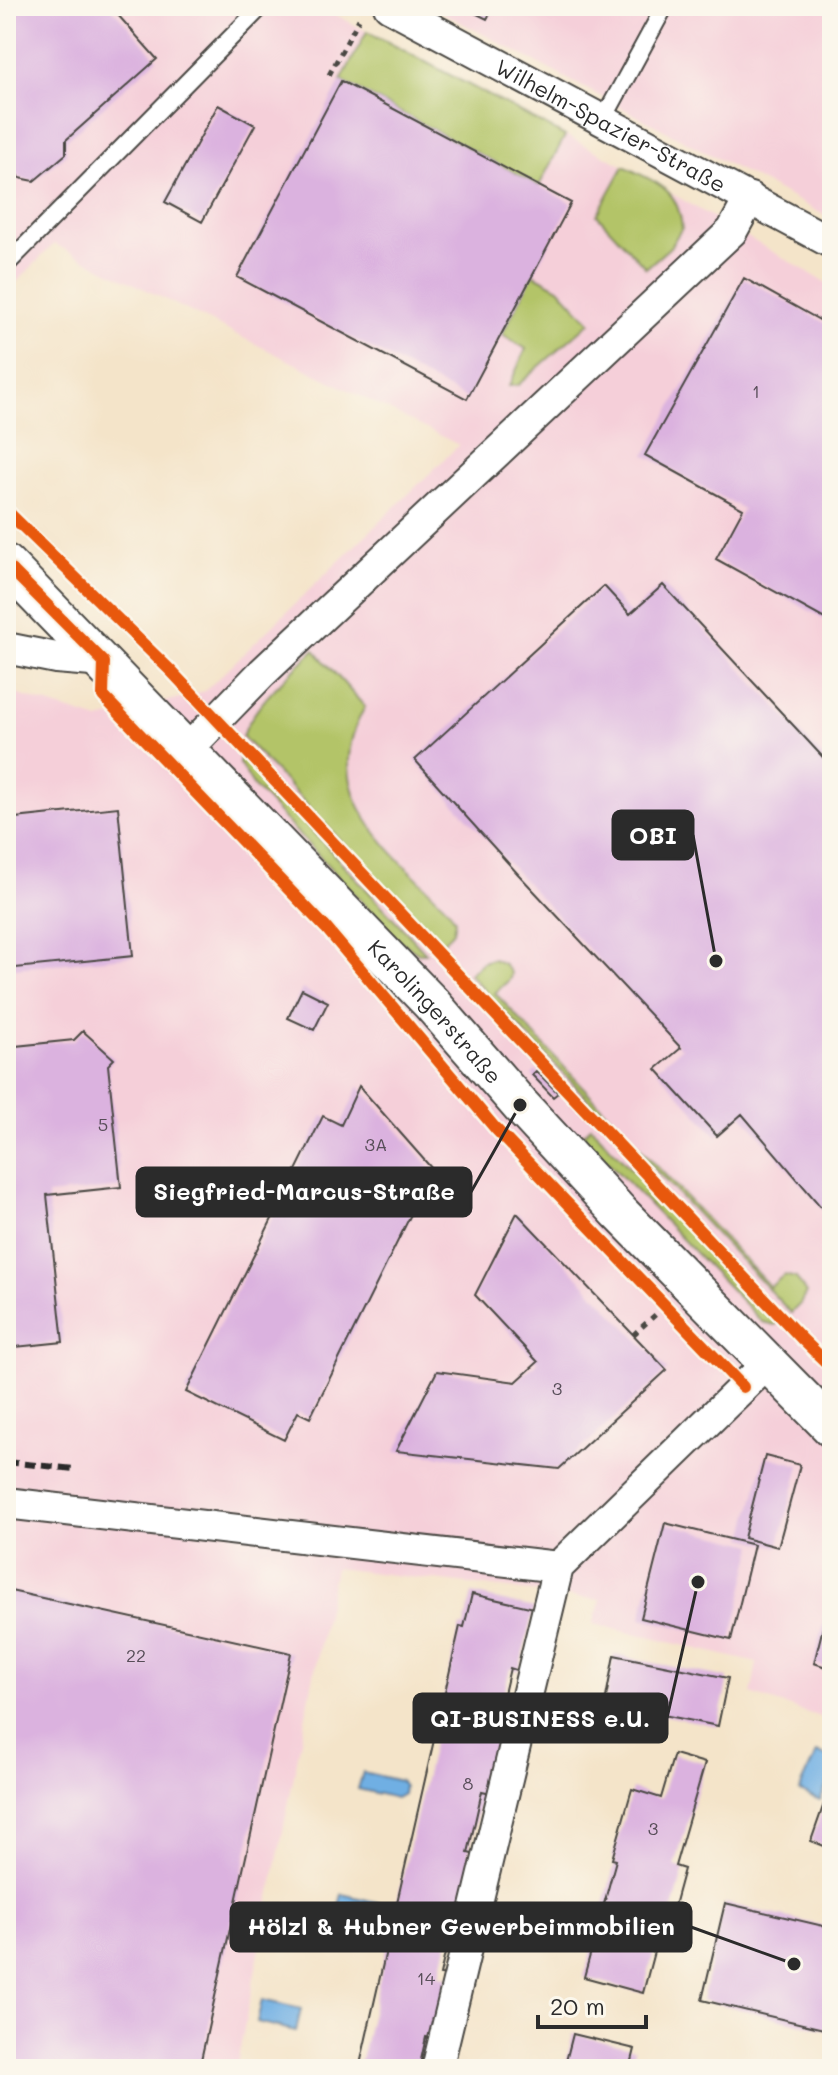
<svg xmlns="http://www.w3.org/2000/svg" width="838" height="2075" viewBox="0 0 838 2075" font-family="Mali,sans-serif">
<rect width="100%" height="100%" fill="#fbf7ec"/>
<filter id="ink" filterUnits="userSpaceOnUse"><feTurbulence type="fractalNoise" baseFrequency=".0125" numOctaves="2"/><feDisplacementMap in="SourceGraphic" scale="16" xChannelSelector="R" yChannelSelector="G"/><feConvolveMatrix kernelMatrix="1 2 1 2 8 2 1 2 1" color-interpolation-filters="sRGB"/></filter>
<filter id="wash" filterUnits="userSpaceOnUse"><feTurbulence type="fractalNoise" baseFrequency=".006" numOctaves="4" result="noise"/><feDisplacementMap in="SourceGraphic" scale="32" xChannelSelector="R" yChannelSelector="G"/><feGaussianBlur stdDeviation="1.8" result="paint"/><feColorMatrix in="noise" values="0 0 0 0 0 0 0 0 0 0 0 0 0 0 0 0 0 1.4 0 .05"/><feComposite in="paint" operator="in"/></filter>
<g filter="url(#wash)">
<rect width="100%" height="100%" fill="#f4e4c9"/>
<path fill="#f5cfd9" d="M 6,6 L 319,6 L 624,166 L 832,286 L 832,1721 L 751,1694 L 757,1663 L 593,1624 L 601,1600 L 335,1568 L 236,2069 L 6,2069 L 6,691 L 99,720 L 205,691 L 459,445 L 54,244 L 6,293 Z
M 430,6 L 832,6 L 832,219 Z"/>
<path fill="#b3c467" stroke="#6f7849" stroke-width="2" d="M 367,31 L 565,136 L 539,186 L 341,81 Z
M 624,166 C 657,184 678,186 682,228 L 670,247 L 646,268 L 597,215 Z
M 533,274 L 559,288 L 590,322 L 518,385 L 509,386 L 526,349 L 502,334 Z
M 314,650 L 365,707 C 314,797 394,852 450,911 L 455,920 L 453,931 L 440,946 L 242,736 C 256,702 288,676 314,650 Z
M 241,755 L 426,953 L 419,953 L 397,939 L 254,787 L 239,763 Z
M 493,959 L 504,964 L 511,973 L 510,979 L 495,993 L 770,1287 L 784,1275 L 796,1278 L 806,1293 L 800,1304 L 791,1313 L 469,974 L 482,962 Z
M 591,1127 L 778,1323 L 775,1325 L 762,1322 L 582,1135 Z"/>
<path fill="#6fafe3" stroke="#4d6d87" stroke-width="2" d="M 817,1752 L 832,1759 L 832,1774 L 820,1800 L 799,1791 Z
M 363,1772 L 400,1781 L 404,1787 L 403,1794 L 396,1798 L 358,1789 Z
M 342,1894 L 384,1904 L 379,1924 L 337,1914 Z
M 262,2000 L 301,2009 L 296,2031 L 257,2022 Z"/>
<g id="blocks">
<path fill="#dbb2df" d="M 6,6 L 110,6 L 157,59 L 66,140 L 66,154 L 34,181 L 20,178 L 6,163 Z
M 461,6 L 494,6 L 487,19 Z
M 341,81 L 571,203 L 467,399 L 237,277 Z
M 218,105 L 255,125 L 202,222 L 165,202 Z
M 744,278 L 832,327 L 832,623 L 716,559 L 743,509 L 645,455 Z
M 663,585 L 832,767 L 832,1220 L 742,1114 L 717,1136 L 656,1069 L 681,1048 L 518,874 L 415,760 L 604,586 L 630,614 Z
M 118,807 L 133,956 L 6,969 L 6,819 Z
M 302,989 L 328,1002 L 314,1030 L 288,1018 Z
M 83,1031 L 114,1059 L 108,1065 L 121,1187 L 47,1195 L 63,1342 L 6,1348 L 6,1047 L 74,1040 Z
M 536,1071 L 558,1093 L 553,1097 L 532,1075 Z
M 359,1086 L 433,1170 L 310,1418 L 298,1412 L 284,1440 L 186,1392 L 323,1116 L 341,1125 Z
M 517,1213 L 667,1370 L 559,1469 L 396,1451 L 437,1371 L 516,1382 L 538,1362 L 475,1295 Z
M 765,1456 L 800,1465 L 778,1547 L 744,1538 Z
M 665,1523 L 754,1545 L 731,1640 L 641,1618 Z
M 6,1590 L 291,1653 L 199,2069 L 6,2069 Z
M 472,1594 L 534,1608 L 519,1671 L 510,1668 L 496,1728 L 506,1730 L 491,1793 L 482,1791 L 468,1853 L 476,1855 L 462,1917 L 454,1915 L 440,1975 L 448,1976 L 433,2039 L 426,2037 L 419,2069 L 359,2069 L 460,1626 L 464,1627 Z
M 831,1596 L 832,1596 L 832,1669 L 814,1663 Z
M 614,1655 L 728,1678 L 718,1726 L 663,1715 L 659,1735 L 607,1725 L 611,1704 L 605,1703 Z
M 674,1754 L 705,1763 L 675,1866 L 684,1869 L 666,1935 L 659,1933 L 643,1993 L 584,1977 L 616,1860 L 612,1859 L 632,1789 L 661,1798 Z
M 826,1798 L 832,1800 L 832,1849 L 811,1841 Z
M 725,1903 L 832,1928 L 832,2031 L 702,2000 Z
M 573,2034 L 635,2049 L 630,2069 L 564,2069 Z"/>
</g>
</g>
<g filter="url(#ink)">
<use href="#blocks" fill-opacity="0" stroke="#494743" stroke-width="2"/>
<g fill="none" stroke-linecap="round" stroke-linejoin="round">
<g stroke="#494743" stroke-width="20">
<path id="service" d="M 603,120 L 665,6
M 6,265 L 262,6"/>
</g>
<g stroke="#494743" stroke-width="34">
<g id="minor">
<path id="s1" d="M 389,6 L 832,243"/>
<path d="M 6,648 L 56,658 L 104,662"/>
<path d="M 188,749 L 262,673 L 732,231 L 750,198"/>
<path d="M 6,1503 L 558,1567"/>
<path d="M 437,2069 L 558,1567 L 768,1363"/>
</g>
</g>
<g stroke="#494743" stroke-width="42">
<g id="tertiary">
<path id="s2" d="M 6,564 L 431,1003 L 520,1105 L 619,1212 L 832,1428"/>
</g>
</g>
<path stroke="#494743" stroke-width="5" stroke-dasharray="6 6" stroke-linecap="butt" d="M 329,75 L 359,19
M 633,1335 L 664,1307"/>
<use href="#service" stroke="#fff" stroke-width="16"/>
<use href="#minor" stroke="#fff" stroke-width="30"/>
<use href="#tertiary" stroke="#fff" stroke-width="38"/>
<path stroke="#2b2b2b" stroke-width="6" stroke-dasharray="12 6" stroke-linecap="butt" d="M 6,1462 L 75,1469"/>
<g stroke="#fbf7ec" stroke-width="17">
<path id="cycleway" d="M 6,510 L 171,671 L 802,1339 L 832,1368
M 6,564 L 104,662 L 103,696 L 326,928 L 495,1128 L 743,1387"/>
</g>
<use href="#cycleway" stroke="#e8590c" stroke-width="12"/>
</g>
</g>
<g text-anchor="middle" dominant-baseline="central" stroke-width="8" stroke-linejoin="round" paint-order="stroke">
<g font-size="18" fill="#574d58">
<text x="756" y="391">1</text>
<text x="103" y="1124">5</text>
<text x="376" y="1144">3A</text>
<text x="557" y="1388">3</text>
<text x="136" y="1655">22</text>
<text x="468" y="1783">8</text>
<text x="653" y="1828">3</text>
<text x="426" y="1978">14</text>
</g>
<g font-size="22" fill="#2b2b2b" stroke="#fbf7ec">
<text stroke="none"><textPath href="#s1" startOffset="252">Wilhelm-Spazier-Straße</textPath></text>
<text stroke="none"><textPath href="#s2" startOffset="620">Karolingerstraße</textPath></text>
</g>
</g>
<path fill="none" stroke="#2b2b2b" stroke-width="3" d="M716 961L693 835M520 1105L471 1192M698 1582L667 1718M794 1964L691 1927"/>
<g fill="#2b2b2b" stroke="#fbf7ec" stroke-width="3">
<circle cx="716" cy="961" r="8"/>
<circle cx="520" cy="1105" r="8"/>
<circle cx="698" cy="1582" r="8"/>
<circle cx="794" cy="1964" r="8"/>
</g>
<g fill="#2b2b2b" stroke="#2b2b2b" stroke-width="3">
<rect x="613" y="811" width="80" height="48" rx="8"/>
<rect x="137" y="1168" width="334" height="48" rx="8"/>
<rect x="414" y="1694" width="253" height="48" rx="8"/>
<rect x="231" y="1903" width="460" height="48" rx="8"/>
</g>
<g font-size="24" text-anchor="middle" font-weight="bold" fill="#fff">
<text x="653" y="844">OBI</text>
<text x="304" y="1200">Siegfried-Marcus-Straße</text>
<text x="540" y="1727">QI-BUSINESS e.U.</text>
<text x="461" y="1935">Hölzl &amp; Hubner Gewerbeimmobilien</text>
</g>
<rect width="838" height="2075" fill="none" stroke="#fbf7ec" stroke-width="32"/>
<path d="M538 2015v12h108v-12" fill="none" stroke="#2b2b2b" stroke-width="4"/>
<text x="550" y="2015" font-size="24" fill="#2b2b2b" stroke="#fbf7ec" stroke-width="6" paint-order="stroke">20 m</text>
</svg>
